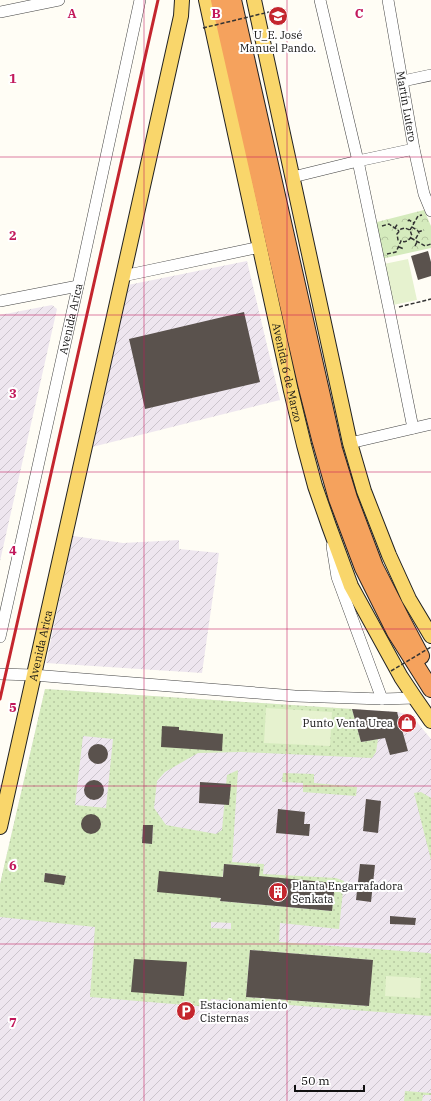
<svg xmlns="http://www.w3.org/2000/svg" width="431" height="1101" viewBox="0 0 431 1101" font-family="'IBM Plex Serif',serif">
<defs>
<pattern id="industrial-furrows" width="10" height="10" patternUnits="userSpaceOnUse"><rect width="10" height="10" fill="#eee6ef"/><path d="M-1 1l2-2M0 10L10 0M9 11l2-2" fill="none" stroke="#cbc4cc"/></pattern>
<pattern id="grass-dots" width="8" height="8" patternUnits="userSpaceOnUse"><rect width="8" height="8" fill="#d5ebbd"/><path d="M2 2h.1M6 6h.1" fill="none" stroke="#b6c8a1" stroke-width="1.8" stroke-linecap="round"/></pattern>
<pattern id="park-crowns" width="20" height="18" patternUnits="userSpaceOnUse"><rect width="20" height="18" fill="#d5ebbd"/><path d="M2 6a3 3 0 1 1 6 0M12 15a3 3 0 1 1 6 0" fill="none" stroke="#b6c8a1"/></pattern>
</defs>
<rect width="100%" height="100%" fill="#fffdf5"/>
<path fill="url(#industrial-furrows)" d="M 247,261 L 280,400 L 92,447 L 128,285 Z
M 52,305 L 57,309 L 0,561 L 0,315 Z
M 73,536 L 123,543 L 179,540 L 179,549 L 219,553 L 202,673 L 46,663 Z
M 45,689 L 352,709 L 397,712 L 411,715 L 431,739 L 431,1101 L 0,1101 L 0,884 Z"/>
<path fill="url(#grass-dots)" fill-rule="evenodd" d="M 45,689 L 352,709 L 361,742 L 378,739 L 376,752 L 372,758 L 241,752 L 198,753 L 165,772 L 157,781 L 154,808 L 166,825 L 216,834 L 222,830 L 227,775 L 238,770 L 232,862 L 264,864 L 263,874 L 336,878 L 344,881 L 339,929 L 280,923 L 279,942 L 429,953 L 431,954 L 431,1016 L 211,999 L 209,1007 L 90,997 L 95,927 L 0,917 L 0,884 ZM 83,736 L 113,739 L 106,808 L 75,805 ZM 143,825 L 153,826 L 152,844 L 142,843 ZM 224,864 L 259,867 L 259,877 L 335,883 L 332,911 L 220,901 ZM 45,873 L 65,876 L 64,884 L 44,881 ZM 211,922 L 231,923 L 231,929 L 211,928 ZM 250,950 L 372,960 L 369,1006 L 246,997 Z
M 283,773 L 314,774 L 314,783 L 357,787 L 356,796 L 303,792 L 303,783 L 282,782 Z
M 421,792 L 431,798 L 431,860 L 414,793 Z
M 405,1091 L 431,1093 L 431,1095 L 423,1095 L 422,1101 L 404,1101 Z"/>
<path fill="url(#park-crowns)" d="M 424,210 L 431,226 L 431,248 L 381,259 L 373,223 Z"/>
<path fill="#e6f2cf" d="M 408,259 L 417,300 L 393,305 L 384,264 Z
M 266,708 L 332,712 L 330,746 L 264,743 Z
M 386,976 L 421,978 L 420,998 L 385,996 Z"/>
<path fill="#5a524d" d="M 428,251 L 431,262 L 431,276 L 418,280 L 411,256 Z
M 244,312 L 260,382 L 145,409 L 129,339 Z
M 352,709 L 397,712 L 408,751 L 390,755 L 385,738 L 361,742 Z
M 162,726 L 179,727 L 179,730 L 223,734 L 222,751 L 161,747 Z
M88 754a10 10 0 1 1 20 0a10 10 0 1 1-20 0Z
M84 790a10 10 0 1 1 20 0a10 10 0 1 1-20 0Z
M 200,782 L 231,784 L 229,805 L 199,803 Z
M 366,799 L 381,801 L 378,833 L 363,831 Z
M 278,809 L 305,812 L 304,824 L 310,824 L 309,836 L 276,833 Z
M81 824a10 10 0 1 1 20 0a10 10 0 1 1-20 0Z
M 143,825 L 153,825 L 152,844 L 142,843 Z
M 224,864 L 260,867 L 259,876 L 335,883 L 332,911 L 220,901 L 221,898 L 157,892 L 159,871 L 223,877 Z
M 360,864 L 375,865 L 371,902 L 356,900 Z
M 45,873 L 66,876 L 64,885 L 44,882 Z
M 390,916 L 416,918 L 415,925 L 390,924 Z
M 250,950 L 373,960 L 369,1006 L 246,997 Z
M 134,959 L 187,962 L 184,996 L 131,992 Z"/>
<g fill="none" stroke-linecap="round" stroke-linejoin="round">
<g stroke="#444" stroke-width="12">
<g id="minor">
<path d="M 320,0 L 358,161 L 389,309 L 413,428"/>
<path id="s1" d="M 388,0 L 414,149 L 424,194 L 431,211"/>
<path d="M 0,12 L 59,0"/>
<path d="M 403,81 L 431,75"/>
<path d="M 293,177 L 358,161 L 414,149"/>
<path d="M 123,276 L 260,247"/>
<path d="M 0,301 L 78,286"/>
<path d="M 350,443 L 431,424"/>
<path d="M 332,546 L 337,577 L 382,699"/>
<path id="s2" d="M 0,637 L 78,286 L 140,0"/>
<path d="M 0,674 L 33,675 L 295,696 L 382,699 L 415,698"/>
</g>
</g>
<g stroke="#222" stroke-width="16">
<g id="major">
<path id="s3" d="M 206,0 L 291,391 L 304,445 L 315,486 L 329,526 L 351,586 L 401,677 L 415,698 L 431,721"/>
<path d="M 254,0 L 350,443 L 364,491 L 389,555 L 409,599 L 431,636"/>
<path id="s4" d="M 0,827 L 181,16 L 182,0"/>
</g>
</g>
<g stroke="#222" stroke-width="18">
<path id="highway" d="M 219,0 L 306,384 L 320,439 L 337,499 L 363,568 L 395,632 L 431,689
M 233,0 L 334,449 L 349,498 L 375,567 L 403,622 L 421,656"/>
</g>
<path stroke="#333" stroke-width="1.5" stroke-dasharray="4 2" stroke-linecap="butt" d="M 408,221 L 409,220 L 414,223
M 382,226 L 389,224 L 399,231
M 412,227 L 418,231 L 419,233 L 415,240
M 395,228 L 398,223
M 410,230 L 418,216 L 422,215
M 418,232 L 424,230
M 411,238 L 425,246 L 431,244
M 415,246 L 417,242
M 399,247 L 404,249
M 387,254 L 396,252 L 401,241 L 398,240 L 397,234 L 401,229 L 405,228 L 410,230 L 412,236 C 409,240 406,243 401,241
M 399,307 L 431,299"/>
<use href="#minor" stroke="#fff" stroke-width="11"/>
<use href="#major" stroke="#f9d66b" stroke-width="14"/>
<use href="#highway" stroke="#f5a25d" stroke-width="16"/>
<path stroke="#c4262e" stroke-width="3" d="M 0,699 L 158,0"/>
<path stroke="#333" stroke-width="1.5" stroke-dasharray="4 2" stroke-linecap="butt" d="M 203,28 L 269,12
M 391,671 L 431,647"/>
</g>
<path fill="none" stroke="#c2185b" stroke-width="1" stroke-opacity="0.55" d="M 144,0 L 144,1101M 287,0 L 287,1101M 0,157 L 431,157M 0,315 L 431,315M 0,472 L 431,472M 0,629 L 431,629M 0,786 L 431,786M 0,944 L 431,944"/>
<defs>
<g id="school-disc" transform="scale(1)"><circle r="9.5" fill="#c4262e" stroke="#fff"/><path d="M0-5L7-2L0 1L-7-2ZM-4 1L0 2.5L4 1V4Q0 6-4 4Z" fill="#fff"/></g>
<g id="shop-disc" transform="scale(1)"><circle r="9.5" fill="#c4262e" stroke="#fff"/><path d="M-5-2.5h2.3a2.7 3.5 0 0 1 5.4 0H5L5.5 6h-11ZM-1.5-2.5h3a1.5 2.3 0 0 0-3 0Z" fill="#fff"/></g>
<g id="building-disc" transform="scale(1)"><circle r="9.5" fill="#c4262e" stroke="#fff"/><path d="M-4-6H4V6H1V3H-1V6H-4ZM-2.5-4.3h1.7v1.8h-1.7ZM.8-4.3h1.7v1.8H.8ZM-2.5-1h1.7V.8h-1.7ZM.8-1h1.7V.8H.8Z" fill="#fff"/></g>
<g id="parking-disc" transform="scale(1)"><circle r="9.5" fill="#c4262e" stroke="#fff"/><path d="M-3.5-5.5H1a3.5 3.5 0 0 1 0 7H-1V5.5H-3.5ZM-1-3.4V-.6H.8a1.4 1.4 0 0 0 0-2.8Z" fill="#fff"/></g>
</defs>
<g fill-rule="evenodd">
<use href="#school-disc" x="278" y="16"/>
<use href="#shop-disc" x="407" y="723"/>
<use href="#building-disc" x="278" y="892"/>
<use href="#parking-disc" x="186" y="1011"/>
</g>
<g text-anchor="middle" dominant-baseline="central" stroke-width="4" stroke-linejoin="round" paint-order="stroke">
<g font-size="11" fill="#111" stroke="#fff" text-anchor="start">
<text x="278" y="35" text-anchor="middle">U_E. José<tspan x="278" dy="13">Manuel Pando.</tspan></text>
<text x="393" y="723" text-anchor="end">Punto Venta Urea</text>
<text x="292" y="886">Planta Engarrafadora<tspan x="292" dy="13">Senkata</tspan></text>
<text x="200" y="1005">Estacionamiento<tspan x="200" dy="13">Cisternas</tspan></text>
</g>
<g font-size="11" fill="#111" stroke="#fff">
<text stroke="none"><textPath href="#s1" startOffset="108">Martín Lutero</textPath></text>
<text stroke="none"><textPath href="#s2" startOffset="326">Avenida Arica</textPath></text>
<text stroke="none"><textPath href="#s3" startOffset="381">Avenida 6 de Marzo</textPath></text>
<text stroke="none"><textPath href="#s4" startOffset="186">Avenida Arica</textPath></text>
</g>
</g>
<g font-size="13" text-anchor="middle" font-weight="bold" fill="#c2185b" stroke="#fff" stroke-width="4" stroke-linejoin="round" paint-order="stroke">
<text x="72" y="18">A</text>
<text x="216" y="18">B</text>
<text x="359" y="18">C</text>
<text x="13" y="83">1</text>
<text x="13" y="240">2</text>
<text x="13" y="398">3</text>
<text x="13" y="555">4</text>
<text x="13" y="712">5</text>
<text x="13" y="870">6</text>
<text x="13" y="1027">7</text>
</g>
<path d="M295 1085v6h69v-6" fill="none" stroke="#111111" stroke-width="2"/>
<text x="301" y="1085" font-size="12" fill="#111111" stroke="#ffffff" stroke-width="3" paint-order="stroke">50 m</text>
</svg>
